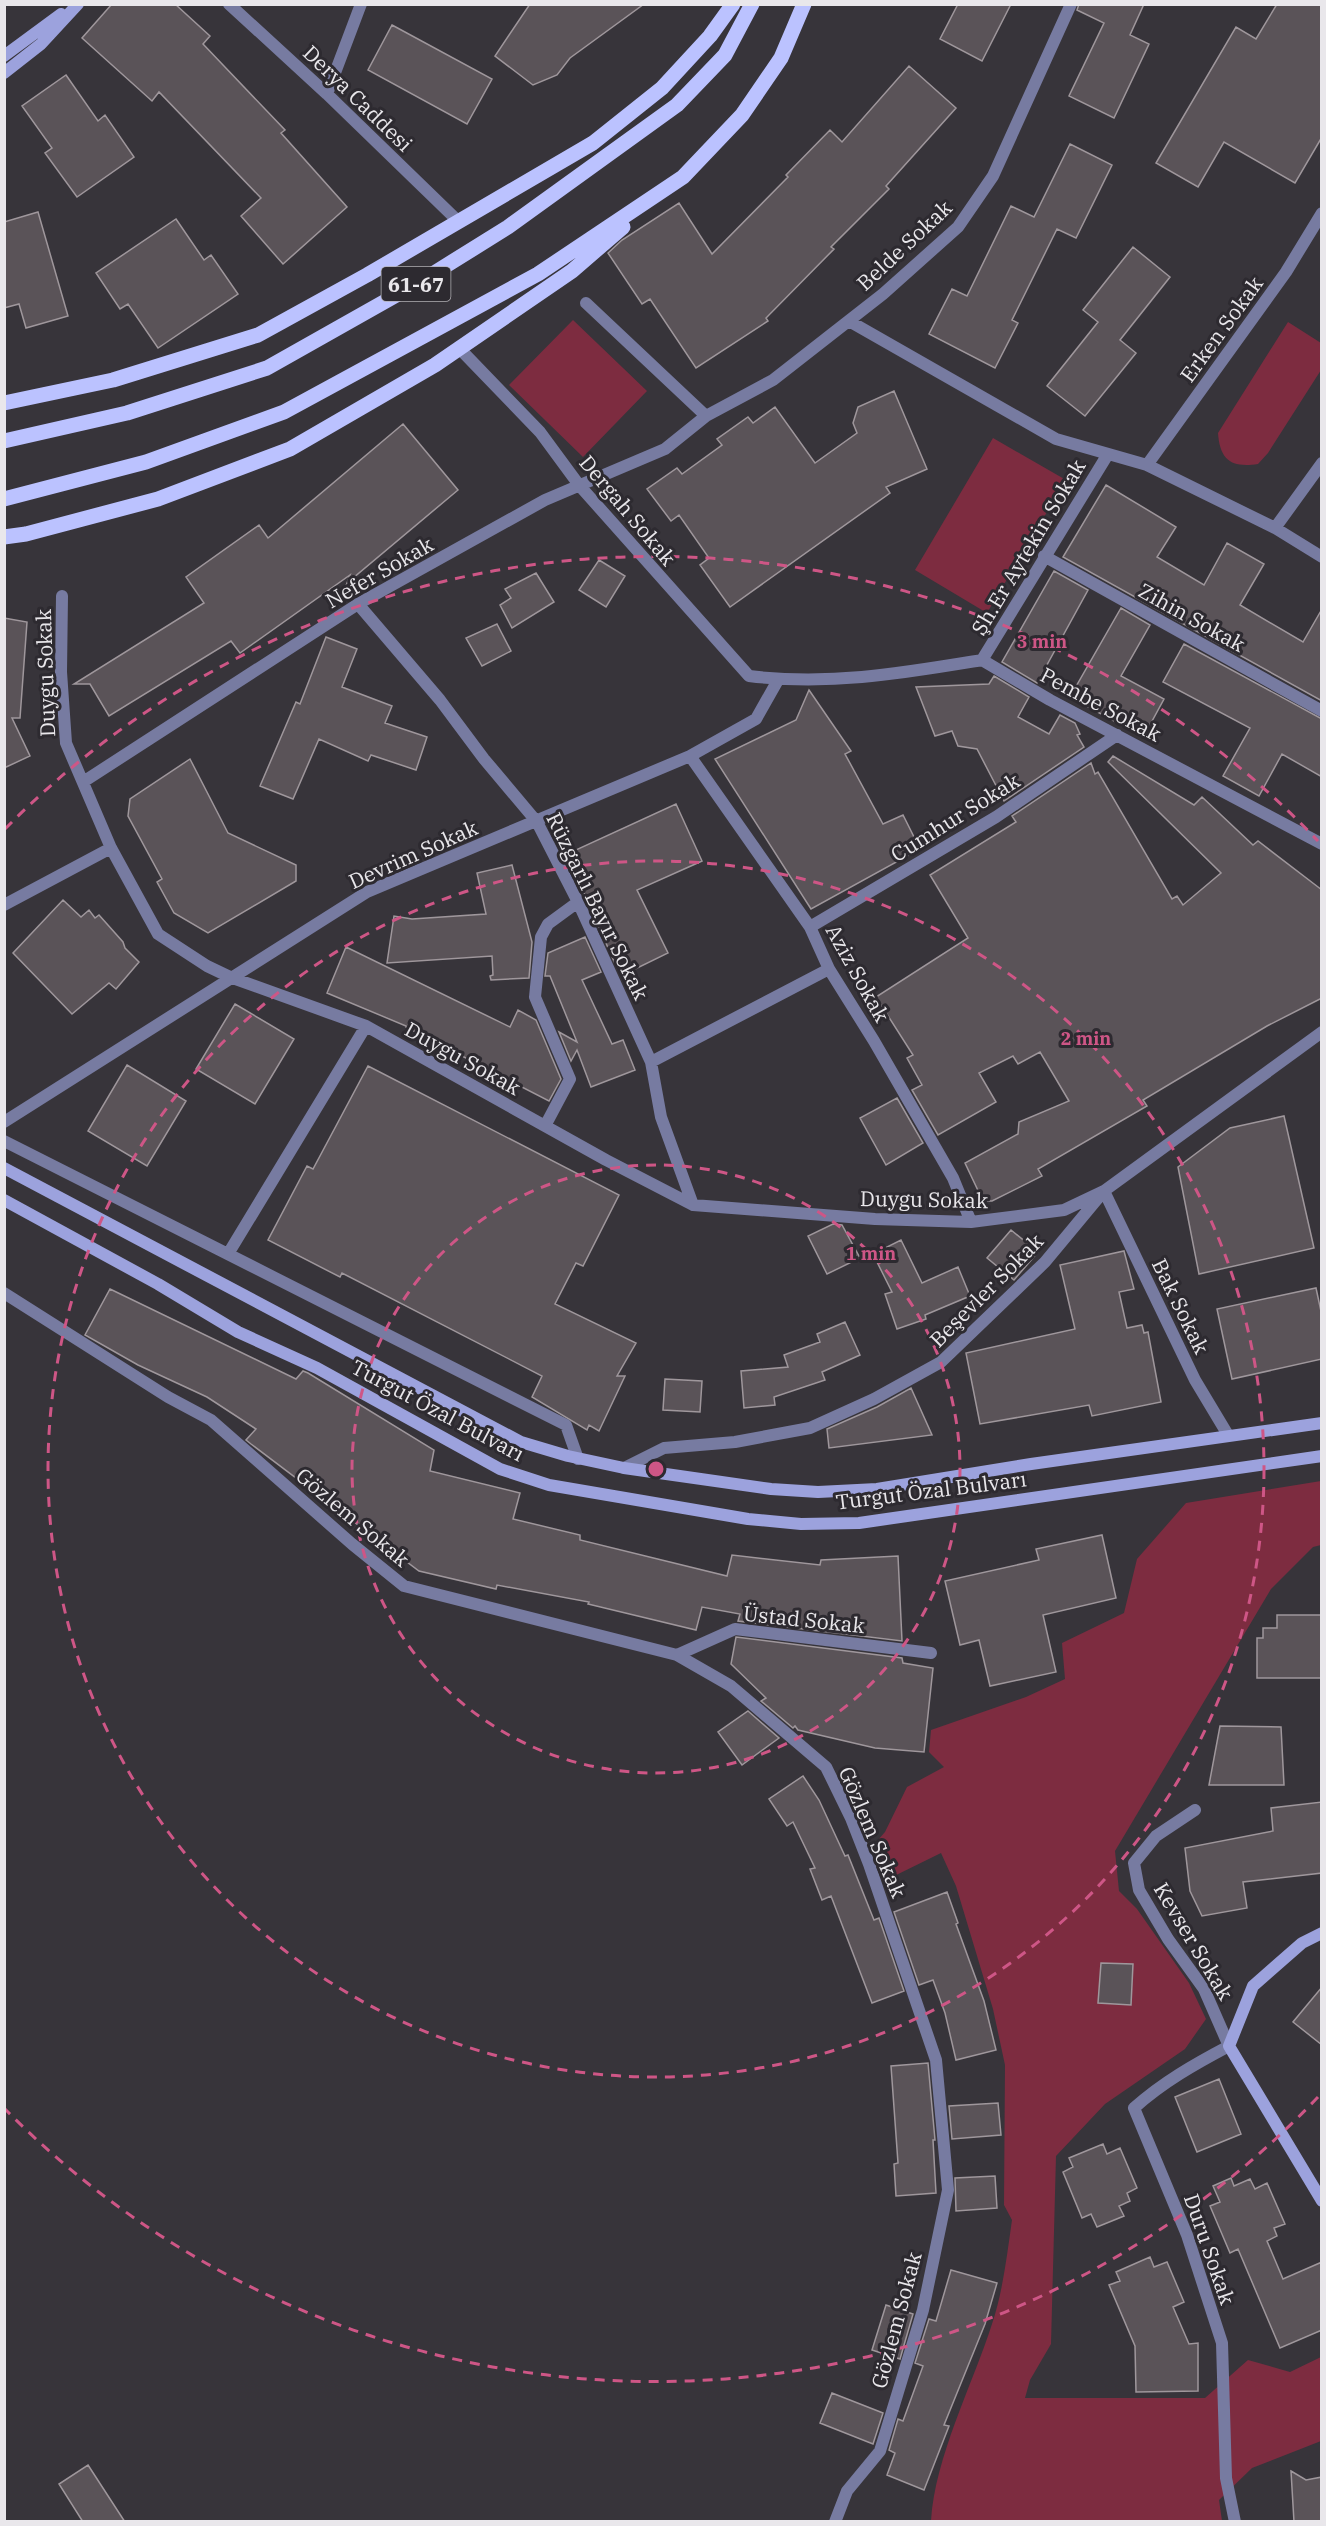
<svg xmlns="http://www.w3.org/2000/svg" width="1326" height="2526" viewBox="0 0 1326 2526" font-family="'IBM Plex Serif',serif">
<rect width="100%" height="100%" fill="#37343a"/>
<path fill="#7d2c40" d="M 573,320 L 647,391 L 583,457 L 509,385 Z
M 1288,322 L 1321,343 L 1321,370 L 1268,453 L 1258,464 C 1231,468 1220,460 1218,433 Z
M 993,438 L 1066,480 L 987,613 L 915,570 Z
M 1321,1481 L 1321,1545 L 1313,1547 L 1271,1589 L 1115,1851 L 1119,1891 L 1137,1909 L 1189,1983 L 1206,2019 L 1185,2049 L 1105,2104 L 1056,2156 L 1051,2344 L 1030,2380 L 1025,2398 L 1205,2398 L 1248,2360 L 1290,2372 L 1321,2357 L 1321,2441 L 1252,2468 L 1219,2500 L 1222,2521 L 931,2521 C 935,2457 972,2386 992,2324 C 1003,2291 1007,2255 1012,2220 L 1004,2205 L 1005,2065 L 993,2009 L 956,1886 L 941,1853 L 884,1881 L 878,1840 L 885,1832 L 907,1787 L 944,1767 L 929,1752 L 931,1730 L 1026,1697 L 1065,1679 L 1062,1643 L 1124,1613 L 1137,1559 L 1186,1503 Z"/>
<path fill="#5a5358" stroke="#9f979c" stroke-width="1.5" d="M 112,4 L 175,4 L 210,36 L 203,44 L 285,130 L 281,133 L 347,207 L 283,264 L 241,216 L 261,198 L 159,92 L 152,101 L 82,38 Z
M 530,4 L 644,4 L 570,58 L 557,75 L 533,85 L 495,56 Z
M 958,4 L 1011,4 L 982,61 L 940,39 Z
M 1079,4 L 1144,4 L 1130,35 L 1149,44 L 1114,118 L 1069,96 L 1104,23 L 1077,10 Z
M 1277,4 L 1322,4 L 1322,137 L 1295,183 L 1224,142 L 1198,187 L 1156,163 L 1236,27 L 1256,39 Z
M 392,25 L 492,79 L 467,124 L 368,70 Z
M 909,66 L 956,108 L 886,186 L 889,189 L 831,247 L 834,249 L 766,318 L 768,321 L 696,368 L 650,299 L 642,304 L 608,253 L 622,240 L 679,203 L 712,254 L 788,177 L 786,175 L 830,130 L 842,142 Z
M 66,75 L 98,121 L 105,115 L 134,157 L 77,197 L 45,153 L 52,148 L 22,106 Z
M 1070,144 L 1112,165 L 1076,238 L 1057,229 L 1012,320 L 1018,323 L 995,368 L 929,334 L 952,289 L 967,296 L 1011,206 L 1034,217 Z
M 38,212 L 68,316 L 26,328 L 19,304 L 4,308 L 4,222 Z
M 176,219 L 204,260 L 211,255 L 238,294 L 158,348 L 128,304 L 120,309 L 96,273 Z
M 1133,247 L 1170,277 L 1120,340 L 1136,353 L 1085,416 L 1047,386 L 1098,322 L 1083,310 Z
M 894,391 L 927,469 L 886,487 L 890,493 L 730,607 L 700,565 L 709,558 L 679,515 L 671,521 L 647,489 L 677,468 L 682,474 L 722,445 L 717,439 L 748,417 L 753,423 L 775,407 L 815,463 L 857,433 L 853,423 L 858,407 Z
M 403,424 L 458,490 L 347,583 L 350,575 L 240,653 L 231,641 L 109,716 L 90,684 L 74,684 L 204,603 L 186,577 L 259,525 L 268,538 Z
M 1106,485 L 1176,527 L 1157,557 L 1204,585 L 1227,543 L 1264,564 L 1240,605 L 1303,642 L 1322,609 L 1322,701 L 1063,557 Z
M 599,560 L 625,576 L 606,607 L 579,590 Z
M 1054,571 L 1088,590 L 1037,683 L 1002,662 Z
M 536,573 L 554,602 L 512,628 L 500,605 L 511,598 L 505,589 Z
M 1121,608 L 1150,625 L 1121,676 L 1164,699 L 1145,734 L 1138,730 L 1136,733 L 1070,697 Z
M 4,618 L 27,622 L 20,718 L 12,718 L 30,756 L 4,768 Z
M 497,624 L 511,651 L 482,666 L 466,638 Z
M 326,637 L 357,649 L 342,687 L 392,706 L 385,723 L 427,737 L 416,770 L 371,755 L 368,761 L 319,739 L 293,799 L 260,786 L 296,702 L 300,704 Z
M 1184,644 L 1322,719 L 1322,777 L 1282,754 L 1259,796 L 1223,776 L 1250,728 L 1163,682 Z
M 994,676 L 1029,697 L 1018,717 L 1049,734 L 1060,715 L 1075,723 L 1080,734 L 1077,735 L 1084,747 L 1004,801 L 977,749 L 958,746 L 952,731 L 935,736 L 916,687 L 989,684 Z
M 809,690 L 851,751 L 845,754 L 883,824 L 903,815 L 920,849 L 811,909 L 715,759 L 796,720 Z
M 1113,756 L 1194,805 L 1202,797 L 1253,845 L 1258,841 L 1322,890 L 1322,998 L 1267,1026 L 1143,1100 L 1147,1106 L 1038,1169 L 1042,1176 L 992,1201 L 983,1201 L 965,1163 L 1018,1134 L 1019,1122 L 1069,1101 L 1040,1052 L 1018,1064 L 1013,1056 L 979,1073 L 996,1102 L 938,1135 L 912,1090 L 922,1085 L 907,1058 L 913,1055 L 876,997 L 968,938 L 930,875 L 1016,822 L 1012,816 L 1091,763 L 1095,774 L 1098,772 L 1172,899 L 1177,896 L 1183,905 L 1221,873 L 1108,762 Z
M 190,759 L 228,833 L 296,865 L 296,881 L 208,933 L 174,913 L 157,882 L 162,879 L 128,816 L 130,799 Z
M 676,804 L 702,861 L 637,890 L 668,953 L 625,974 L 621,965 L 616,966 L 567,854 Z
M 512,865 L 532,942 L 529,978 L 491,980 L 490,976 L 493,975 L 492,956 L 387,963 L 394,916 L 412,919 L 486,914 L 477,873 Z
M 63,900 L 81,917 L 89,910 L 95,918 L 99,915 L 123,942 L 125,948 L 139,962 L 116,989 L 109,983 L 72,1014 L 13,953 Z
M 585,937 L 601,972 L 582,980 L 612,1044 L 623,1040 L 635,1070 L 591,1087 L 577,1050 L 571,1061 L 559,1032 L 577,1042 L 550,976 L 545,976 L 548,953 Z
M 346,947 L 510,1027 L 518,1010 L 536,1020 L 561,1079 L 549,1101 L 406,1027 L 406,1026 L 327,993 Z
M 235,1004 L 294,1039 L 255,1104 L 196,1069 Z
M 127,1065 L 186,1101 L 147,1166 L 88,1131 Z
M 368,1066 L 619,1195 L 583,1266 L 576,1263 L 555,1304 L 636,1343 L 617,1376 L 625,1376 L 599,1431 L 589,1425 L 587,1430 L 532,1397 L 542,1376 L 342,1273 L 340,1277 L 268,1240 L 307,1166 L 313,1169 Z
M 897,1098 L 923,1143 L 886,1165 L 860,1118 Z
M 1284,1116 L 1314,1248 L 1199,1274 L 1178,1167 L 1230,1128 Z
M 833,1224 L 842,1225 L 860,1258 L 827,1274 L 808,1236 Z
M 1011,1230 L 1038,1252 L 1014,1280 L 987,1258 Z
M 901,1240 L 922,1283 L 958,1267 L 970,1296 L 925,1315 L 926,1319 L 897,1329 L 885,1294 L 892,1292 L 873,1254 Z
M 1124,1251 L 1134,1289 L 1119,1292 L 1127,1328 L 1142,1325 L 1144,1333 L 1148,1332 L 1161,1402 L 1092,1416 L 1089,1405 L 980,1424 L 966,1353 L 1075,1329 L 1060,1265 Z
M 1316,1288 L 1322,1316 L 1322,1359 L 1232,1379 L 1217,1309 Z
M 110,1289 L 296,1379 L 303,1371 L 308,1373 L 434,1450 L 430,1471 L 520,1493 L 513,1519 L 580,1535 L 580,1540 L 727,1576 L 732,1555 L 820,1565 L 821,1560 L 898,1556 L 902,1641 L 738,1621 L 740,1614 L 702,1607 L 696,1630 L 588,1604 L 589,1602 L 497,1585 L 496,1589 L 419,1571 L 251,1444 L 246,1440 L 256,1429 L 207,1397 L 138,1365 L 85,1335 Z
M 845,1322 L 860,1355 L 822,1372 L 825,1380 L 774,1397 L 775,1405 L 744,1408 L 741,1371 L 788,1367 L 784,1355 L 820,1342 L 817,1334 Z
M 665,1379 L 702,1381 L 700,1412 L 663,1410 Z
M 911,1388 L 932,1435 L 829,1448 L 827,1429 L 877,1407 Z
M 1102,1535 L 1116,1598 L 1043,1615 L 1056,1672 L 990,1686 L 979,1640 L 960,1645 L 945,1581 L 1039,1560 L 1036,1549 Z
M 1277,1615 L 1322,1615 L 1322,1678 L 1257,1678 L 1257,1638 L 1263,1638 L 1263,1628 L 1277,1628 Z
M 736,1637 L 902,1658 L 903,1663 L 933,1668 L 924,1752 L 875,1748 L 798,1730 L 795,1726 L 793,1728 L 761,1701 L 766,1698 L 731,1664 Z
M 748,1711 L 779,1738 L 742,1765 L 718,1732 Z
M 1220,1726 L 1281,1727 L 1284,1785 L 1209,1785 Z
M 803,1776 L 819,1800 L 845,1856 L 848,1855 L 874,1920 L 879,1918 L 904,1991 L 872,2003 L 831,1896 L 822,1900 L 810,1869 L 815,1868 L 793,1822 L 787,1826 L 769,1799 Z
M 1322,1802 L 1322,1873 L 1243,1882 L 1247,1908 L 1202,1916 L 1190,1891 L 1185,1848 L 1273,1831 L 1271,1808 Z
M 947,1892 L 958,1923 L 956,1924 L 984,2001 L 996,2050 L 956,2060 L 945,2013 L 933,1980 L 919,1985 L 894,1912 Z
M 1101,1963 L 1133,1964 L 1131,2005 L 1098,2003 Z
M 1322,1987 L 1322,2045 L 1293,2022 Z
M 928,2063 L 935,2140 L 933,2140 L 936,2193 L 896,2196 L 894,2164 L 898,2163 L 891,2066 Z
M 1219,2079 L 1241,2134 L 1197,2152 L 1175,2097 Z
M 998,2103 L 1001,2135 L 952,2139 L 949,2106 Z
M 1103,2144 L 1107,2154 L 1120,2148 L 1137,2188 L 1127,2193 L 1130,2201 L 1119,2206 L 1124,2216 L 1097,2227 L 1091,2214 L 1082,2218 L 1063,2172 L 1073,2167 L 1069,2158 Z
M 995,2176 L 997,2208 L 956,2211 L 955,2178 Z
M 1231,2178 L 1234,2186 L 1250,2179 L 1255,2189 L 1267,2183 L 1285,2224 L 1274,2228 L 1277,2236 L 1267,2241 L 1283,2279 L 1322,2262 L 1322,2330 L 1280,2348 L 1238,2249 L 1230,2253 L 1210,2206 L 1220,2202 L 1213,2186 Z
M 1150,2257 L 1154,2267 L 1167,2262 L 1184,2302 L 1173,2307 L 1189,2344 L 1198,2343 L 1198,2391 L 1136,2392 L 1135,2346 L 1109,2285 L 1120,2281 L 1116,2272 Z
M 951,2270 L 997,2283 L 985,2324 L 944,2425 L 949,2426 L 924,2490 L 887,2475 L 895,2453 L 889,2450 L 898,2419 L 903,2421 L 923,2366 L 915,2363 L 929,2319 L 936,2321 Z
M 886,2305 L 913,2314 L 900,2359 L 872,2350 Z
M 832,2393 L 883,2413 L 873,2444 L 820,2423 Z
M 88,2465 L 125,2522 L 83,2522 L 59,2484 Z
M 1291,2471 L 1306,2480 L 1322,2477 L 1322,2522 L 1294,2522 Z"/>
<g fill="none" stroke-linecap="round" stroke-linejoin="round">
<path stroke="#777ba1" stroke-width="12" d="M 229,4 L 327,94 L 459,222
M 327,94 L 361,4
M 586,303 L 706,416
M 849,321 L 1056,439 L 1147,465 L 1275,528 L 1322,557
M 459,348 L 540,432 L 579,485 L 749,676 C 830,686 903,673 982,660 L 1050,700 L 1322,844
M 1147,465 L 1286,272 L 1322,213
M 1275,528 L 1322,463
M 1044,556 L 1322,711
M 62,596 L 61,672 L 66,743 L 111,848 L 158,934 L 207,966 L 230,977 L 366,1026 L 606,1160 L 693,1205 L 875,1219 L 971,1222 L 1064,1210 L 1104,1191 L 1195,1380 L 1228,1435
M 358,604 L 440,700 L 484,759 L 537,822 L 578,902 L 651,1062 L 661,1117 L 693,1205
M 982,660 L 1108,454
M 690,756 L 810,927 L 829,969 L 874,1041 L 953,1178 L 971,1222
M 83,782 L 358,604 L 545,500 L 665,449 L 706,416 L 773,380 L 883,294 L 958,227 L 993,176 L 1071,4
M 4,905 L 111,848
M 810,927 L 996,817 L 1117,735
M 651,1062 L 829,969
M 4,1122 L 367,892 L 690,756 L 756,719 L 778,680
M 545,1126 L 570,1079 L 535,997 L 541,937 L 548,924 L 578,902
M 4,1141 L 566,1425 L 578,1459
M 228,1254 L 366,1026
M 4,1293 L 168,1397 L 211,1420 L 352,1544 L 404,1586 L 677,1655 L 731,1686 L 826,1767 L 851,1818 L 869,1864 L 936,2060 L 948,2190 L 923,2310 L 880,2451 L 847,2491 L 835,2522
M 624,1468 L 664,1448 L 735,1442 L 810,1428 L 874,1399 L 941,1362 L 1045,1262 L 1104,1191 L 1322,1032
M 677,1655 L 735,1629 L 931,1653
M 1195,1810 L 1156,1836 L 1134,1863 L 1139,1890 L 1168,1939 L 1204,1989 L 1229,2046 C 1195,2064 1163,2082 1134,2108 L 1187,2235 L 1222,2343 L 1226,2478 L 1235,2522"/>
<path stroke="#9ca2dd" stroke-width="12" d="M 4,56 L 61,14
M 4,73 L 41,44 L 78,4
M 4,1168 L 521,1442 L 568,1456 L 624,1468 L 771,1489 L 818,1492 L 877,1489 L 1031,1464 L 1322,1423
M 4,1200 L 158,1284 L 238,1332 L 317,1368 L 500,1469 L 549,1485 L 748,1519 L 801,1524 L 859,1523 L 1322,1456
M 1322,1933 L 1302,1943 L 1253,1986 L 1229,2046 L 1322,2201"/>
<path stroke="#bbc2ff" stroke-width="15" d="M 4,403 L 113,380 L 258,335 L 367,275 L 593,143 L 662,88 L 710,36 L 733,4
M 4,441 L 127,413 L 267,368 L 423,280 L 508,227 L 677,105 L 725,55 L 752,4
M 4,499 L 146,462 L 284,412 L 538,274 L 683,177 L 742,115 L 781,58 L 804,4
M 4,537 L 26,534 L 158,499 L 290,449 L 435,365 L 572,271 L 623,227"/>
</g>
<g fill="none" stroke="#ce5686" stroke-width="3" stroke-dasharray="10 8">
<circle cx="656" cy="1469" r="304"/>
<circle cx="656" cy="1469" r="608"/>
<path d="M1318 2097A913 913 0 0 1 5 2109M5 829A913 913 0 0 1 1318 841"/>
</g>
<g text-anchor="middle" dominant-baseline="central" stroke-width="6" stroke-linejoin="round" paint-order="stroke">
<rect fill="#2d2a30" stroke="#b1aeb3" stroke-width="1.5" x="381.5" y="267" width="69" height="34" rx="4.5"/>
<g font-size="20" font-weight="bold" fill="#e9e7eb">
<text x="416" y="284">61-67</text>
</g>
<g font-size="21" fill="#e9e7eb" stroke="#2d2a30">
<text transform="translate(358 98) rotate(44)">Derya Caddesi</text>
<text transform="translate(904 245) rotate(-43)">Belde Sokak</text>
<text transform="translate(1221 329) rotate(-54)">Erken Sokak</text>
<text transform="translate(628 510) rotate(50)">Dergah Sokak</text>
<text transform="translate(1028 547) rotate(-59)">Şh.Er Aytekin Sokak</text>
<text transform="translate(379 572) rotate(-30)">Nefer Sokak</text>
<text transform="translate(1192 617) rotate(29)">Zihin Sokak</text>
<text transform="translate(45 673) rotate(-92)">Duygu Sokak</text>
<text transform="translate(1101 704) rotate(28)">Pembe Sokak</text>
<text transform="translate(955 817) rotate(-32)">Cumhur Sokak</text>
<text transform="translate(413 854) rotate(-24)">Devrim Sokak</text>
<text transform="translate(598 906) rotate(64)">Rüzgarlı Bayır Sokak</text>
<text transform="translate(858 973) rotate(61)">Aziz Sokak</text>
<text transform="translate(463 1058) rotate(29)">Duygu Sokak</text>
<text transform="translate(924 1199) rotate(1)">Duygu Sokak</text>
<text transform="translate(986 1290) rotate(-45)">Beşevler Sokak</text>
<text transform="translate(1181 1306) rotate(64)">Bak Sokak</text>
<text transform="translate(438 1410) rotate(28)">Turgut Özal Bulvarı</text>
<text transform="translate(931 1490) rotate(-7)">Turgut Özal Bulvarı</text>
<text transform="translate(353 1517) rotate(40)">Gözlem Sokak</text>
<text transform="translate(804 1619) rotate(6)">Üstad Sokak</text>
<text transform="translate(873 1832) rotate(67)">Gözlem Sokak</text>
<text transform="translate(1194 1941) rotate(59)">Kevser Sokak</text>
<text transform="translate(1210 2249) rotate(71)">Duru Sokak</text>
<text transform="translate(896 2320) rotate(-75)">Gözlem Sokak</text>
</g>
</g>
<circle cx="656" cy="1469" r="9" fill="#ce5686" stroke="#2d2a30" stroke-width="3"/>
<g font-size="18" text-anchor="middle" font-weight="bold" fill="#ce5686" stroke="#2d2a30" stroke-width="6" stroke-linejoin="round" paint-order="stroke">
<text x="1042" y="648">3 min</text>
<text x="1086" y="1045">2 min</text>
<text x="871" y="1260">1 min</text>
</g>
<rect width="1326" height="2526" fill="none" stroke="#e9e7eb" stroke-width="12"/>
</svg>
